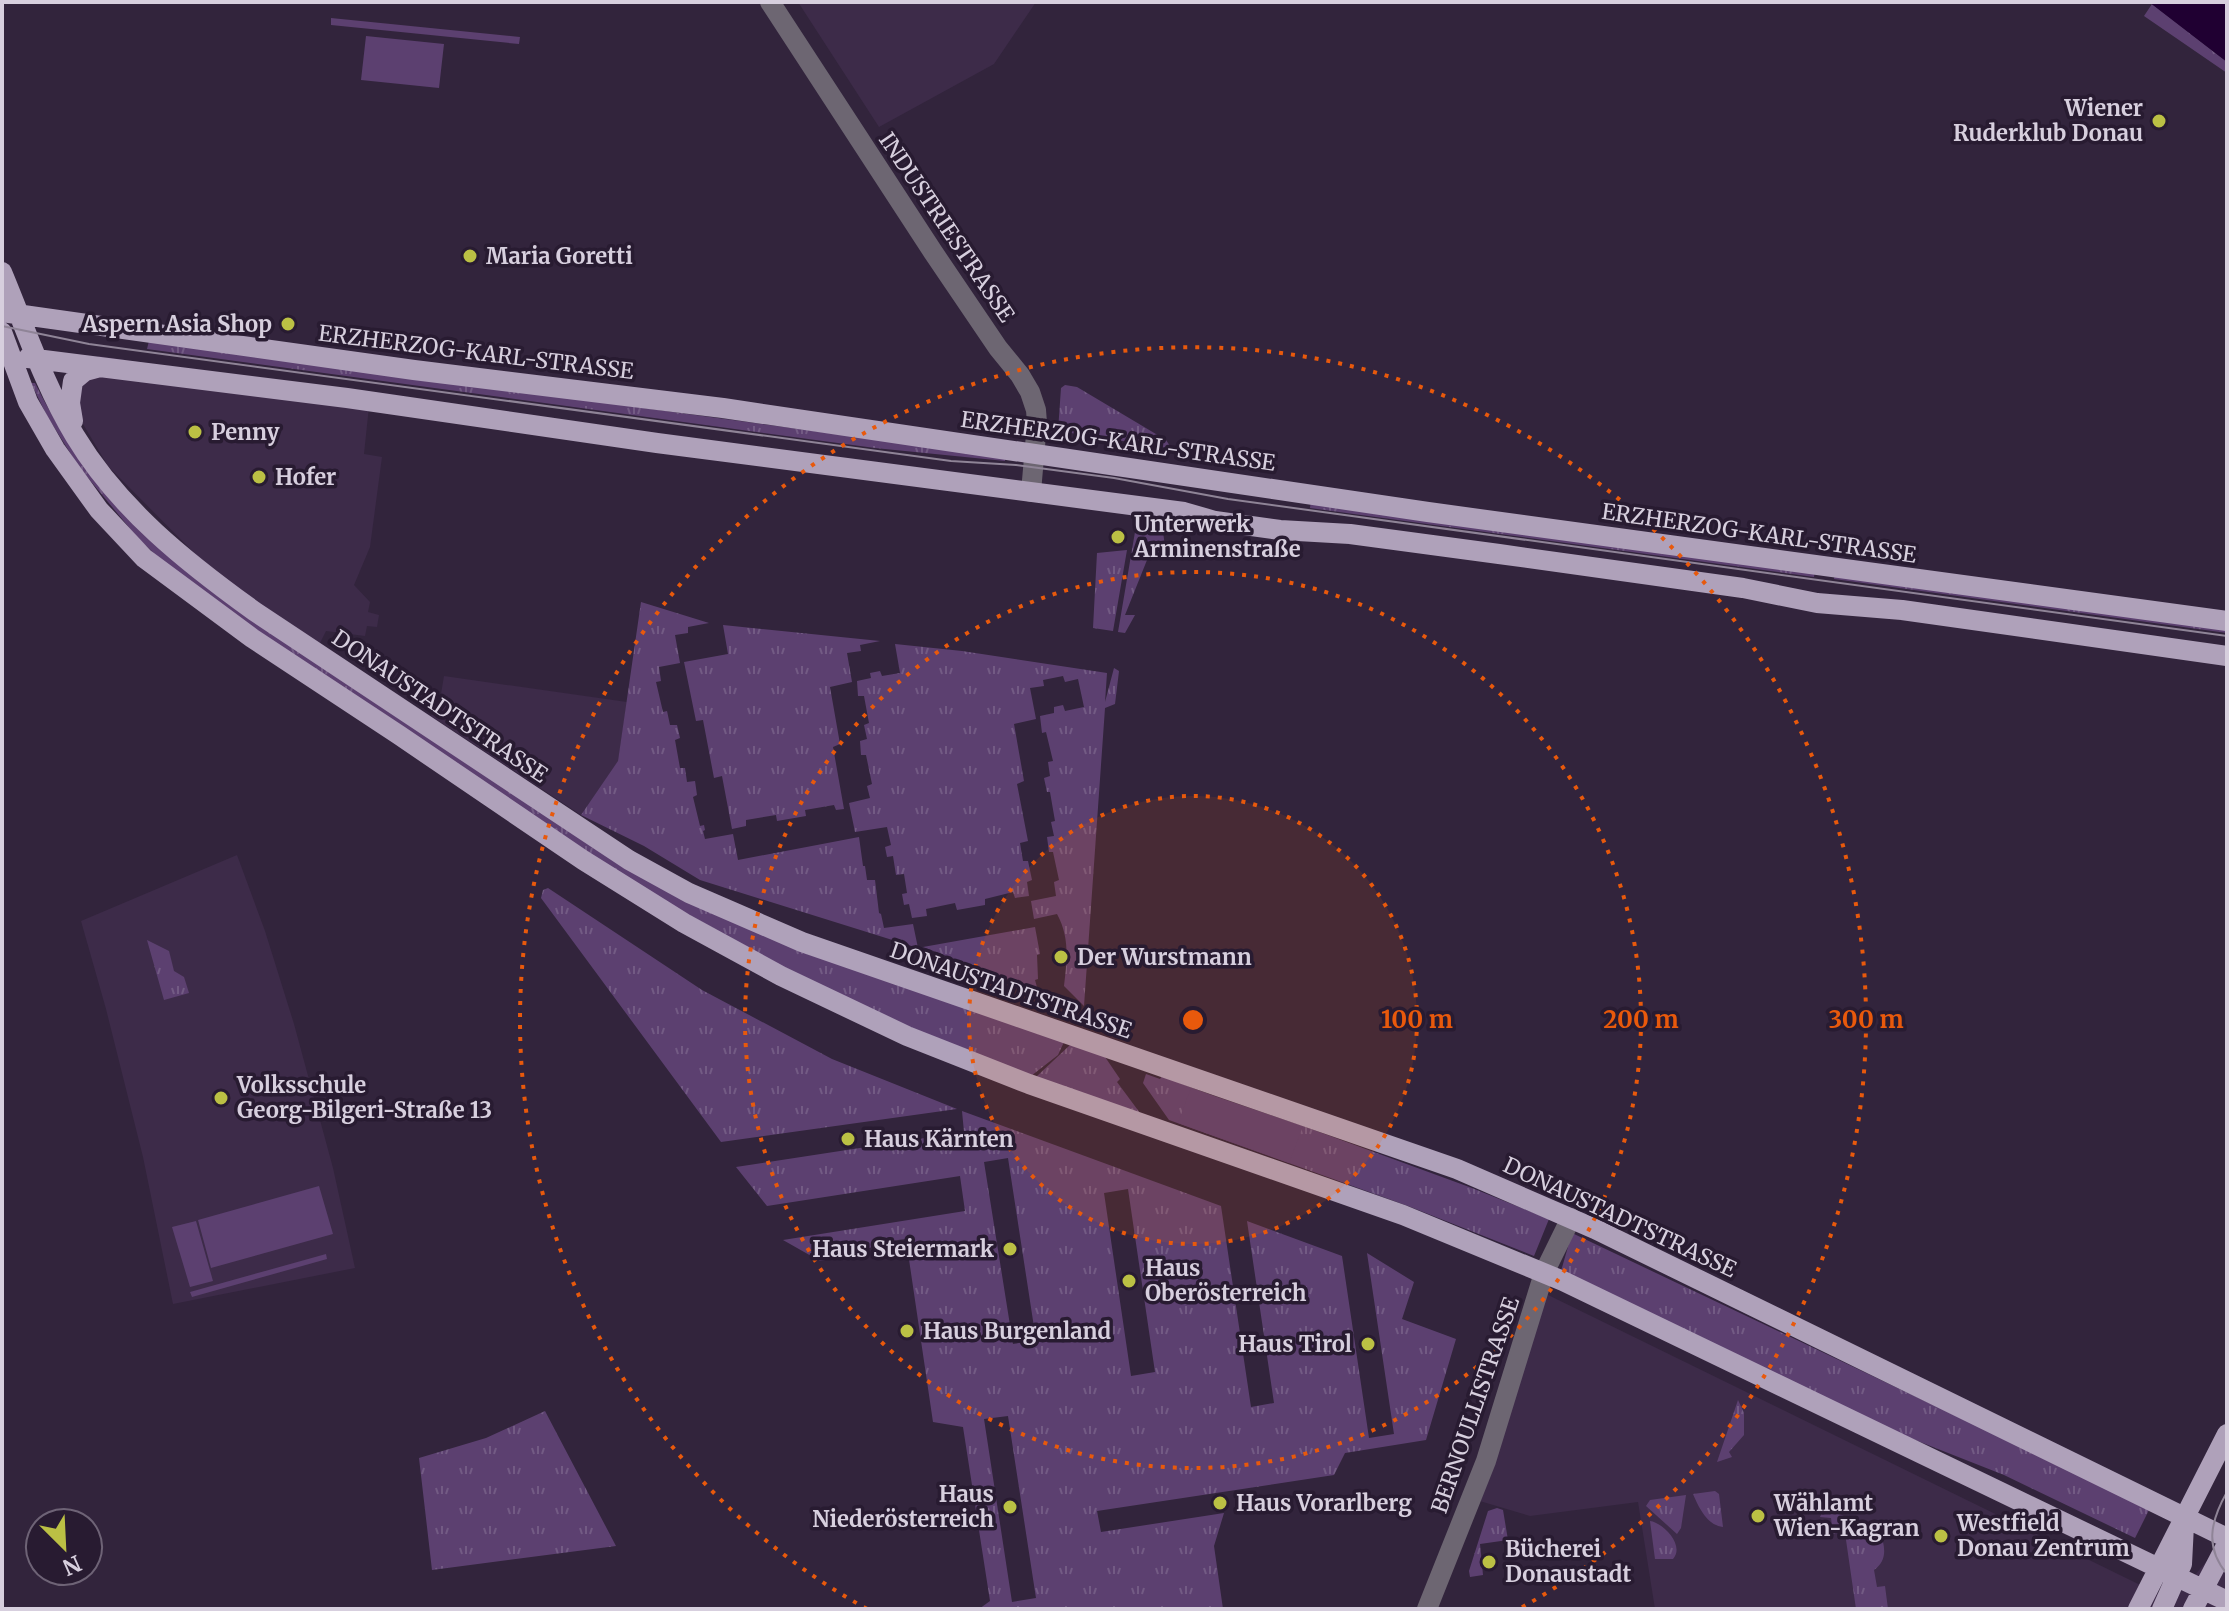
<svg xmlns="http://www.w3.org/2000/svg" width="2229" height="1611" viewBox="0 0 2229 1611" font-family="Merriweather,serif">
<defs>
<pattern id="grass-tufts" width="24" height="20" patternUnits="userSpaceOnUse" patternTransform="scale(2)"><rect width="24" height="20" fill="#5c4070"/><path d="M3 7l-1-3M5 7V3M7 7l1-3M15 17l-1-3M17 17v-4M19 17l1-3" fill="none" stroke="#735b84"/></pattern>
</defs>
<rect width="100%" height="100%" fill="#32243c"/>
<path fill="#3d2b49" d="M 798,2 L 1036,2 L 994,64 L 879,127 Z
M 99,356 L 370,397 L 364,454 L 382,457 L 370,547 L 354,585 L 370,602 L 368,612 L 379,615 L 377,627 L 367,626 L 365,636 L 326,631 L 319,645 L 217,576 L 108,466 L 80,419 L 74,369 Z
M 444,676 L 627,702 L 618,762 L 581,815 L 431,716 L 440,700 Z
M 237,855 L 265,931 L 294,1024 L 333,1168 L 355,1268 L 173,1304 L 143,1157 L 106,1009 L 81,921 Z
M 1544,1293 L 2173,1601 L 2227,1537 L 2227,1609 L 1655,1609 L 1638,1502 L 1530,1516 L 1473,1499 Z"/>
<path fill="url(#grass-tufts)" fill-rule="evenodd" d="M 2152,4 L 2227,62 L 2227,73 L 2144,16 Z
M 149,341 L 1005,457 L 1005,461 L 875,448 L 147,349 Z
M 31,383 L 35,383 C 54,421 76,457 104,490 L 586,841 L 1064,1042 L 1058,1055 L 1031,1076 L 905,1026 L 778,964 L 682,911 L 606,864 L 241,620 L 160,559 L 137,537 L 79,467 L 47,416 Z
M 1065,385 L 1077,387 L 1166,440 L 1170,446 L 1168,448 L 1058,431 L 1061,388 Z
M 1311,500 L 1815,569 L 1814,577 L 1310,508 Z
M 1138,528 L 1163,532 L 1165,546 L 1160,554 L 1149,555 L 1125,615 L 1135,615 L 1125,633 L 1118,632 L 1135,532 Z
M 1127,550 L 1113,631 L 1093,628 L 1097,553 Z
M 1835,571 L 2227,625 L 2227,633 L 1834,579 Z
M 641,602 L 709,623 L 688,627 L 688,633 L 675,635 L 680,663 L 659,667 L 661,681 L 656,682 L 663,712 L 667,711 L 670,725 L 677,725 L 680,738 L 675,740 L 680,768 L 685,768 L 687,782 L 695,781 L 697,795 L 693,797 L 700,826 L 704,825 L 705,830 L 703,831 L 705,839 L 733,834 L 738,860 L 859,837 L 863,866 L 865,866 L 867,880 L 875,880 L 879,913 L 881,914 L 884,928 L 913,924 L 918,948 L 700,880 L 644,846 L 581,815 L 618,761 Z
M 723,625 L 880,641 L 860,645 L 861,651 L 847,653 L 852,682 L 830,687 L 840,744 L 833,747 L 844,809 L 836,810 L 834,805 L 805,810 L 806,816 L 777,821 L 776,815 L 746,820 L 746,826 L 732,829 L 722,776 L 714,778 L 703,720 L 696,721 L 684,662 L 728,654 Z
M 895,644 L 962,651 L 1107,673 L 1105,702 L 1114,668 L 1119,671 L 1115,704 L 1105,708 L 1084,1006 L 1064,986 C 1067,960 1070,938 1057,914 L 1034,919 L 1031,901 L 1056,896 L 1054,882 L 1059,880 L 1053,852 L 1049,852 L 1047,837 L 1054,836 L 1051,822 L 1055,821 L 1050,792 L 1047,792 L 1044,778 L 1050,776 L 1048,762 L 1053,761 L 1046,732 L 1042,733 L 1040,716 L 1054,713 L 1054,707 L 1063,705 L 1065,711 L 1084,707 L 1078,679 L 1065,682 L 1063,676 L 1043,680 L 1044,686 L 1030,688 L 1036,719 L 1014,724 L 1024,781 L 1017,784 L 1028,841 L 1020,843 L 1023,861 L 1028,861 L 1032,880 L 1027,882 L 1029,896 L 1015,898 L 1013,892 L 985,899 L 985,905 L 957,910 L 955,903 L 926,909 L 927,916 L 912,918 L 909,904 L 904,905 L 902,894 L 907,893 L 904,874 L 896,875 L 893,856 L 887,857 L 885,847 L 891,845 L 887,827 L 855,832 L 849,803 L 870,798 L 867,786 L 872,784 L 866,755 L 861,755 L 860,741 L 867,739 L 864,725 L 869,723 L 864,696 L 858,696 L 857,681 L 871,678 L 870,673 L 880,671 L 882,676 L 900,673 Z
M 548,888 L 702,990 L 832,1059 L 957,1109 L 721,1142 L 541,898 L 543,890 Z
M 1035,927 L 1040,954 L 1037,955 L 1038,979 L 1035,980 L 1038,991 L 923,947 Z
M 147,940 L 169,951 L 174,971 L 184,977 L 189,993 L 164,1000 Z
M 1070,1045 L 1103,1054 L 1120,1079 L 1117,1082 L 1140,1113 L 1036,1077 Z
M 1146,1074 L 1160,1079 L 1162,1076 L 1249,1110 L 1303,1126 L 1472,1188 L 1549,1219 L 1534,1256 L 1408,1206 L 1169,1120 L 1143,1083 Z
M 962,1111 L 1221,1206 L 1251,1407 L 1274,1403 L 1247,1221 L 1342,1256 L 1369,1438 L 1394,1434 L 1367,1253 L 1414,1282 L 1402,1319 L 1456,1339 L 1426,1440 L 1345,1453 L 1334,1475 L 1097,1511 L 1101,1532 L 1224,1513 L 1214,1546 L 1223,1609 L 979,1609 L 990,1601 L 963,1427 L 933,1422 L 906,1239 L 882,1242 L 857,1254 L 820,1261 L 783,1240 L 965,1211 L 960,1176 L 767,1206 L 736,1167 L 964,1132 ZM 1008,1158 L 1036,1340 L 1013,1344 L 984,1162 ZM 1128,1189 L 1155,1372 L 1131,1376 L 1104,1193 ZM 1008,1416 L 1036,1598 L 1012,1602 L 984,1419 Z
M 1572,1233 L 2141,1504 L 2149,1510 L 2135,1538 L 2004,1475 L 1872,1423 L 1561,1271 Z
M 1738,1400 L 1744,1413 L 1744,1435 L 1729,1452 L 1732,1457 L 1717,1462 Z
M 545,1411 L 616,1546 L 432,1570 L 419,1458 L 486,1438 Z
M 1715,1491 L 1719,1494 L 1723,1527 C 1707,1525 1699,1508 1693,1494 Z
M 1686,1495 L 1681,1528 L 1677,1534 L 1646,1506 L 1650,1500 Z
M 1497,1508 L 1503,1510 L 1508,1540 L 1480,1544 L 1483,1575 L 1470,1577 L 1469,1571 L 1488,1511 Z
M 1828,1509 L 1880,1532 C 1885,1546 1888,1560 1874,1570 L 1877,1587 L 1885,1586 L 1888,1609 L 1856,1609 L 1845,1533 L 1833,1534 L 1831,1518 L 1820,1517 L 1823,1510 Z
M 1650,1521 C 1664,1523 1685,1546 1673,1559 L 1655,1559 Z"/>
<path fill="#5c4070" d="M 331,18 L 520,37 L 519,44 L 331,25 Z
M 366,36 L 444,44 L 439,88 L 361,80 Z
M 1191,1088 L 1303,1126 L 1289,1163 L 1178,1123 Z
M 319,1186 L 333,1234 L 211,1268 L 198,1220 Z
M 196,1221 L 213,1281 L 190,1287 L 172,1227 Z
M 326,1254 L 327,1259 L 192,1297 L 190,1292 Z"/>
<path fill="#200032" d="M 2149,2 L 2227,2 L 2227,62 Z"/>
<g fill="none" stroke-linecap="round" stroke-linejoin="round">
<path stroke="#6d6672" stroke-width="20" d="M 770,2 L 933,252 L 998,348 L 1020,375 L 1030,392 L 1036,410 L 1037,423 L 1031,492
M 1427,1609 L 1486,1461 L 1544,1273 L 1571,1218"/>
<path stroke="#afa1ba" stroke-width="20" d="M 2,272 C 25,327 44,385 75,436 C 119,509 186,562 254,611 L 629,860 L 689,893 L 802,942 L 1457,1169 L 1595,1229 L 2227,1538
M 2,312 L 414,370 L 723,408 L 1428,512 L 2227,621
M 2,332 L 28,402 L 55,449 L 99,510 L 144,558 L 252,638 L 399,735 L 583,860 L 684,923 L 781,976 L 907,1036 L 1029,1084 L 1403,1215 L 1563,1281 L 2227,1601
M 28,358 L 347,398 L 657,443 L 1184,512 L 1215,521 L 1280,530 L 1350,534 L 1499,554 L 1743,588 L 1817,603 L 1902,610 L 2227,656
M 73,421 L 70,403 L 73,381 L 85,371 L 100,367
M 2138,1609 L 2227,1434
M 2162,1609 L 2182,1564 L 2184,1525
M 2193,1609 L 2227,1544"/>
<path stroke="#8f8497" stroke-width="2" d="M 2,326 L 89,344 L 951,461 L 1016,465 L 1114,478 L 1228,499 L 2227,636
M 2227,1492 C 2211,1520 2204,1547 2227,1574"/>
</g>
<circle cx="1193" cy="1020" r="224" fill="#e8590c" fill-opacity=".12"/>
<g fill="none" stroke="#e8590c" stroke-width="4" stroke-dasharray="4 8">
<circle cx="1193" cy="1020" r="224"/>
<circle cx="1193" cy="1020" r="448"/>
<path d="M867 1609A673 673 0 1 1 1519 1609"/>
</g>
<g fill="#bbc044" stroke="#281b31" stroke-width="3">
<circle cx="2159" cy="121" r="8"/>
<circle cx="470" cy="256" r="8"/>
<circle cx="288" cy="324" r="8"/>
<circle cx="195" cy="432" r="8"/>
<circle cx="259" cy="477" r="8"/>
<circle cx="1118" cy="537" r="8"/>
<circle cx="1061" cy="957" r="8"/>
<circle cx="221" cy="1098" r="8"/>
<circle cx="848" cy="1139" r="8"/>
<circle cx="1010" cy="1249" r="8"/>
<circle cx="1129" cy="1281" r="8"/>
<circle cx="907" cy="1331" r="8"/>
<circle cx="1368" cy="1344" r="8"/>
<circle cx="1220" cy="1503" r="8"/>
<circle cx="1010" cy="1507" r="8"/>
<circle cx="1758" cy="1516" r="8"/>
<circle cx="1941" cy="1536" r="8"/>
<circle cx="1489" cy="1562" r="8"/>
</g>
<g text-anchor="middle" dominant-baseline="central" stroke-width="7" stroke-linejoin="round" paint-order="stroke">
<g font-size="22" font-weight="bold" fill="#d7cfde" stroke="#281b31" text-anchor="start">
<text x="2143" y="108" text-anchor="end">Wiener<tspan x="2143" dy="25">Ruderklub Donau</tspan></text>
<text x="486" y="256">Maria Goretti</text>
<text x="272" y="324" text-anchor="end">Aspern Asia Shop</text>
<text x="211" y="432">Penny</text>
<text x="275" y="477">Hofer</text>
<text x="1134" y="524">Unterwerk<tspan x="1134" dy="25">Arminenstraße</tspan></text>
<text x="1077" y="957">Der Wurstmann</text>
<text x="237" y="1085">Volksschule<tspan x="237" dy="25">Georg-Bilgeri-Straße 13</tspan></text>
<text x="864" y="1139">Haus Kärnten</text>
<text x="994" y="1249" text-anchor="end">Haus Steiermark</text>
<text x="1145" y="1268">Haus<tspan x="1145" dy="25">Oberösterreich</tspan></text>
<text x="923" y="1331">Haus Burgenland</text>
<text x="1352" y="1344" text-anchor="end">Haus Tirol</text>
<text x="994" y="1494" text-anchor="end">Haus<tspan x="994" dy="25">Niederösterreich</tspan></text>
<text x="1236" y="1503">Haus Vorarlberg</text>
<text x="1774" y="1503">Wählamt<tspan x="1774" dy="25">Wien-Kagran</tspan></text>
<text x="1957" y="1523">Westfield<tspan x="1957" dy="25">Donau Zentrum</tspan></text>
<text x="1505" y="1549">Bücherei<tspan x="1505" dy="25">Donaustadt</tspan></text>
</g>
<g font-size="22" fill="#d7cfde" stroke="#281b31">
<text transform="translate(947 227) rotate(56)">INDUSTRIESTRASSE</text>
<text transform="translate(476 352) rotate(7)">ERZHERZOG-KARL-STRASSE</text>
<text transform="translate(1118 441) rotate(8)">ERZHERZOG-KARL-STRASSE</text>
<text transform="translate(1759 533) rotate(8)">ERZHERZOG-KARL-STRASSE</text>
<text transform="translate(440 706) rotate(34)">DONAUSTADTSTRASSE</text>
<text transform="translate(1011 990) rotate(19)">DONAUSTADTSTRASSE</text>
<text transform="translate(1620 1217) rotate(25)">DONAUSTADTSTRASSE</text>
<text transform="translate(1475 1405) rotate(-71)">BERNOULLISTRASSE</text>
</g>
</g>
<circle cx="1193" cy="1020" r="12" fill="#e8590c" stroke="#281b31" stroke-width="4"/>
<g font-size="24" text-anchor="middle" font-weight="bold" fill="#e8590c" stroke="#281b31" stroke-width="7" stroke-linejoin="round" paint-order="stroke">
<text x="1417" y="1028">100 m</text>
<text x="1641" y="1028">200 m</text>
<text x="1866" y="1028">300 m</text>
</g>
<rect width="2229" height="1611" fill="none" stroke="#d7cfde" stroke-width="8"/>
<g transform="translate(64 1547) rotate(156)"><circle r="38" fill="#281b31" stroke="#6e6376" stroke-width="2"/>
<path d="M0-6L14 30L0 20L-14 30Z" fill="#bbc044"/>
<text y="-12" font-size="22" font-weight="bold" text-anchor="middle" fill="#d7cfde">N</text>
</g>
</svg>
